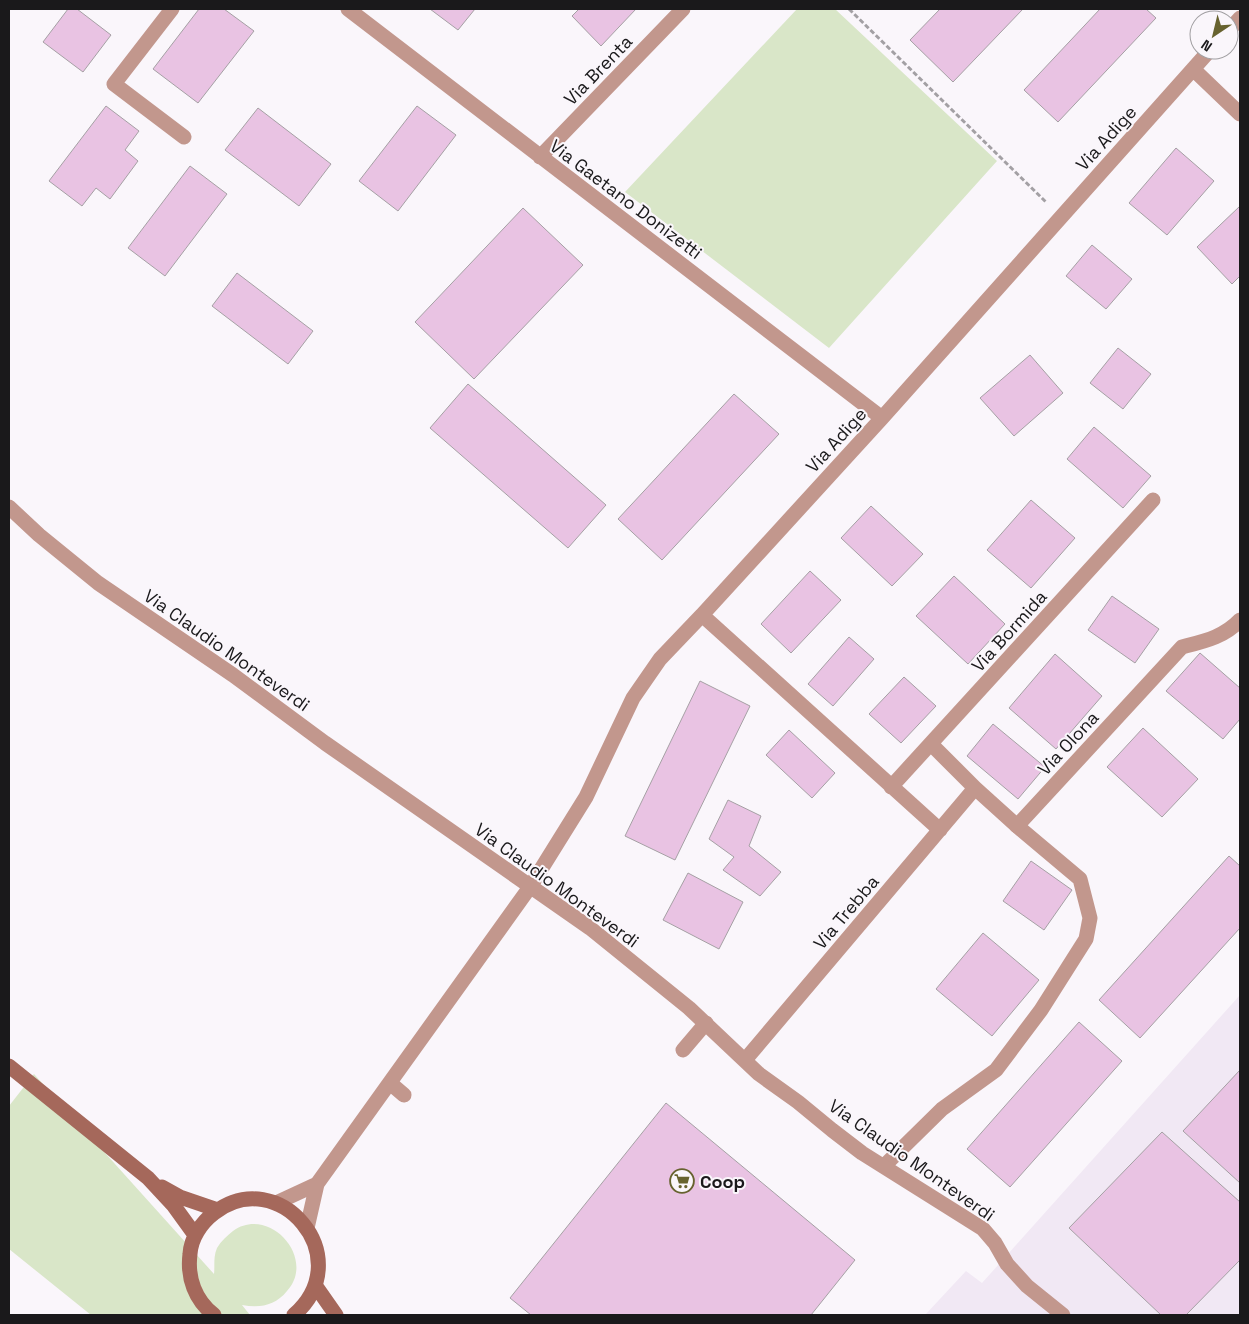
<svg xmlns="http://www.w3.org/2000/svg" width="1249" height="1324" viewBox="0 0 1249 1324" font-family="'Space Grotesk',sans-serif">
<rect width="100%" height="100%" fill="#faf6fb"/>
<path fill="#f1e8f4" d="M 1240,995 L 1240,1315 L 925,1315 L 966,1271 L 982,1283 Z"/>
<path fill="#d9e6c8" d="M 797,9 L 835,9 L 997,161 L 829,348 L 625,192 Z
M 34,1074 L 214,1274 C 215,1266 213,1257 217,1248 C 221,1241 227,1236 233,1231 C 269,1205 317,1258 287,1291 C 275,1306 260,1308 242,1305 L 250,1315 L 91,1315 L 9,1249 L 9,1106 Z"/>
<path fill="#e9c3e3" stroke="#a5a0a4" d="M 68,9 L 77,9 L 111,35 L 83,72 L 43,42 Z
M 199,9 L 224,9 L 254,31 L 198,103 L 153,69 Z
M 430,9 L 475,9 L 458,30 Z
M 579,9 L 636,9 L 601,46 L 572,16 Z
M 940,9 L 1023,9 L 953,82 L 910,40 Z
M 1100,9 L 1146,9 L 1156,18 L 1058,122 L 1024,90 Z
M 106,106 L 139,131 L 125,150 L 138,161 L 110,199 L 96,188 L 82,206 L 49,181 Z
M 417,106 L 456,135 L 398,211 L 359,181 Z
M 258,108 L 331,164 L 299,206 L 225,150 Z
M 1176,148 L 1214,181 L 1167,235 L 1129,203 Z
M 190,166 L 227,194 L 165,276 L 128,248 Z
M 1240,206 L 1240,276 L 1232,284 L 1197,247 Z
M 523,208 L 583,265 L 474,379 L 415,322 Z
M 1092,245 L 1132,279 L 1106,309 L 1066,276 Z
M 237,273 L 313,331 L 288,364 L 212,306 Z
M 1118,348 L 1151,374 L 1123,409 L 1090,383 Z
M 1030,355 L 1063,393 L 1014,436 L 980,398 Z
M 468,384 L 606,505 L 568,548 L 430,428 Z
M 734,394 L 779,434 L 662,560 L 618,519 Z
M 1094,427 L 1151,476 L 1123,508 L 1067,459 Z
M 1031,500 L 1075,538 L 1031,588 L 987,550 Z
M 871,506 L 923,554 L 892,586 L 841,538 Z
M 810,571 L 841,600 L 791,653 L 761,624 Z
M 954,576 L 1005,624 L 968,664 L 916,616 Z
M 1112,596 L 1159,629 L 1135,663 L 1088,630 Z
M 849,637 L 874,659 L 833,706 L 808,684 Z
M 1200,653 L 1240,688 L 1240,719 L 1223,739 L 1166,691 Z
M 1055,654 L 1102,696 L 1056,749 L 1009,708 Z
M 904,677 L 936,706 L 901,743 L 869,714 Z
M 700,681 L 750,706 L 675,860 L 625,836 Z
M 993,724 L 1045,767 L 1018,799 L 967,756 Z
M 1143,728 L 1198,779 L 1162,817 L 1107,767 Z
M 789,730 L 835,773 L 812,798 L 766,755 Z
M 728,800 L 761,816 L 749,846 L 781,872 L 760,896 L 723,870 L 734,857 L 709,839 Z
M 1229,856 L 1240,866 L 1240,928 L 1140,1038 L 1099,1000 Z
M 1031,861 L 1072,890 L 1044,930 L 1003,901 Z
M 688,873 L 743,902 L 719,949 L 663,920 Z
M 983,933 L 1039,980 L 992,1036 L 936,989 Z
M 1079,1022 L 1122,1061 L 1010,1187 L 967,1149 Z
M 1240,1070 L 1240,1183 L 1183,1131 Z
M 666,1103 L 855,1260 L 811,1315 L 531,1315 L 510,1298 Z
M 1162,1132 L 1240,1202 L 1240,1260 L 1186,1315 L 1161,1315 L 1069,1228 Z"/>
<g fill="none" stroke-linecap="round" stroke-linejoin="round">
<path stroke="#a3a0a4" stroke-width="3" stroke-dasharray="5 2.5" stroke-linecap="butt" d="M 849,9 L 1047,203"/>
<path stroke="#c2978d" stroke-width="15" d="M 884,1166 L 942,1109 L 996,1070 L 1041,1010 L 1086,939 L 1090,918 L 1080,879 L 1017,826"/>
<path stroke="#c2978d" stroke-width="15" d="M 172,9 L 114,84 L 184,137
M 348,9 L 882,418
M 1229,30 L 1240,18
M 1193,69 L 1240,114
M 540,157 L 683,9
M 9,507 L 39,535 L 98,583 L 233,675 L 325,743 L 590,928 L 689,1008 L 759,1074 L 798,1102 L 832,1130 L 862,1153 L 983,1229 L 995,1243 L 1007,1264 L 1027,1286 L 1063,1315
M 931,744 L 975,788 L 1017,826 L 1182,647 C 1205,641 1224,637 1240,620
M 891,787 L 1153,500
M 940,830 L 702,615 L 882,418 L 1210,50
M 683,1050 L 706,1023
M 745,1060 L 975,788
M 390,1083 L 404,1095
M 276,1203 L 317,1184
M 307,1228 L 317,1184 L 530,887 L 586,797 L 633,698 L 660,659 L 702,615"/>
<path stroke="#a5685b" stroke-width="15" d="M 9,1066 L 148,1178 L 174,1206 L 195,1235
M 162,1187 L 180,1197 L 218,1210
M 315,1285 L 336,1315
M 214,1315 C 195,1300 187,1278 190,1254 C 191,1238 201,1223 214,1213 C 278,1163 360,1257 294,1315"/>
</g>
<defs>
<g id="supermarket-ring" transform="scale(1.25)"><circle r="9.5" fill="#faf6fb" stroke="#67622f" stroke-width="1.5"/><path d="M-6-5.5h2.5l.6 2H6L4.5 2H-2.5L-4.4-4H-6ZM-1.5 3.2a1.3 1.3 0 1 0 .1 0ZM3 3.2a1.3 1.3 0 1 0 .1 0Z" fill="#67622f"/></g>
</defs>
<g fill-rule="evenodd">
<use href="#supermarket-ring" x="682" y="1181"/>
</g>
<g text-anchor="middle" dominant-baseline="central" stroke-width="4" stroke-linejoin="round" paint-order="stroke">
<g font-size="18" fill="#1a191b" stroke="#faf6fb">
<text transform="translate(598 70) rotate(-46)">Via Brenta</text>
<text transform="translate(1106 138) rotate(-48)">Via Adige</text>
<text transform="translate(626 199) rotate(37)">Via Gaetano Donizetti</text>
<text transform="translate(836 440) rotate(-48)">Via Adige</text>
<text transform="translate(1009 631) rotate(-48)">Via Bormida</text>
<text transform="translate(227 650) rotate(35)">Via Claudio Monteverdi</text>
<text transform="translate(1068 743) rotate(-47)">Via Olona</text>
<text transform="translate(557 885) rotate(36)">Via Claudio Monteverdi</text>
<text transform="translate(846 912) rotate(-50)">Via Trebba</text>
<text transform="translate(912 1160) rotate(35)">Via Claudio Monteverdi</text>
</g>
<g font-size="18" font-weight="bold" fill="#1a191b" stroke="#faf6fb" text-anchor="start">
<text x="700" y="1181">Coop</text>
</g>
</g>
<rect width="1249" height="1324" fill="none" stroke="#1a191b" stroke-width="20"/>
<g transform="translate(1214 35) rotate(215)"><circle r="24" fill="#faf6fb" stroke="#a09ea1"/>
<path d="M0-4L9 19L0 12L-9 19Z" fill="#67622f"/>
<text y="-8" font-size="14" font-weight="bold" text-anchor="middle" fill="#1a191b">N</text>
</g>
</svg>
